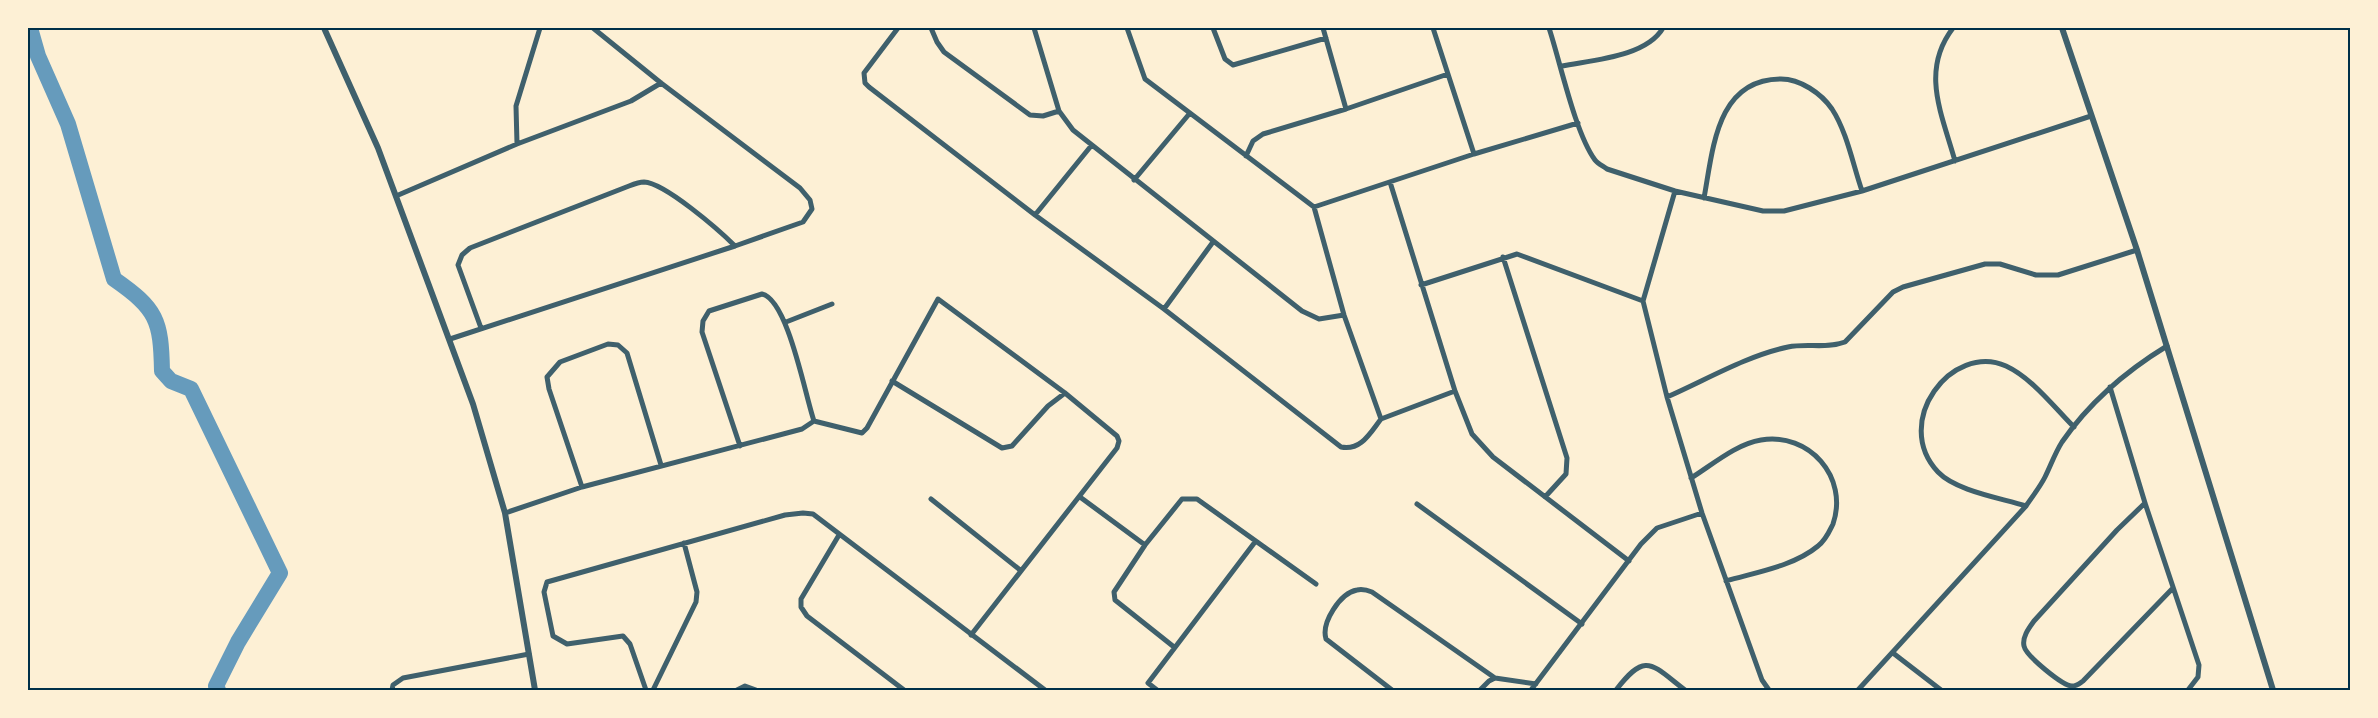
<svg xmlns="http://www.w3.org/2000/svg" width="2378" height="718" viewBox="0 0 2378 718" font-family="Mulish,sans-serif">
<rect width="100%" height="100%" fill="#fdf0d5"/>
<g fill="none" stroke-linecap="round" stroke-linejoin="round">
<path stroke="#669bbc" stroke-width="16" d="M 30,28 L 38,56 L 68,124 L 114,279 C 157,309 161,320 162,371 L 171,381 L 191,389 L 280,573 L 238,642 L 216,686 L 218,690"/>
<path stroke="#3f606c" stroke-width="5" d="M 898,28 L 864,73 L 865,83 L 869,87 L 1035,215 L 1164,309 L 1341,447 C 1361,451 1370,433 1381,419 L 1344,315 L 1314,207 L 1145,79 L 1127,28
M 931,28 L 937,42 L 944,52 L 1030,115 L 1043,116 L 1059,111
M 1034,28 L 1059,111 L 1073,130 L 1302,311 L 1319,319 L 1344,315
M 1213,28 L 1225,59 L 1233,65 L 1326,38
M 1323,28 L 1346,109
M 1433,28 L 1474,154
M 1549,28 C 1560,61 1575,133 1595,160 C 1598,164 1603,166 1607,169 L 1675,191 L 1763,211 L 1784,211 L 1862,191 L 2091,116
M 1953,28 C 1920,71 1942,114 1955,161
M 1562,66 C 1592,60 1646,57 1663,28
M 517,144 L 516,106 L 540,28
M 1246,156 L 1253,141 L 1263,134 L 1346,109 L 1448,74
M 1134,180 L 1190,113
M 1390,182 L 1455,391 L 1472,434 L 1493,457 L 1629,561
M 1675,191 L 1643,301 L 1667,397 L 1702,513 L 1762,680 L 1769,690
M 396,196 L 517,144 L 631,101 L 661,83
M 1704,198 C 1713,150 1716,79 1781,79 C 1800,79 1821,93 1832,109 C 1847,132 1853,165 1862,191
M 1314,207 L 1474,154 L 1578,123
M 1035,215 L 1091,146
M 1503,257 L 1567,458 L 1566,474 L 1545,497
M 1421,285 L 1517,254 L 1643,301
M 1164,309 L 1213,242
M 786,322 L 832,304
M 481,328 L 458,265 L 462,255 L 470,248 L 629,186 C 634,184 639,182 644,182 C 665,183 719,230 735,246
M 450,339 L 735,246 L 803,222 L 812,209 L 810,200 L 800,188 L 661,83 L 593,28
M 892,381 L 1002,448 L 1012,446 L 1048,406 L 1065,393
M 2110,387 L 2145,503 L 2199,665 L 2198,677 L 2188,690
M 1667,397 C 1706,380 1746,356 1788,347 C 1807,343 1826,349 1845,342 L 1893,292 L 1903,287 L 1985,264 L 2000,264 L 2036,275 L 2058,275 L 2137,250
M 1381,419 L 1455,391
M 814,421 L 862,433 L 867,428 L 938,299 L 1065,393 L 1117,436 L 1119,441 L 1117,448 L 971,635
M 1691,478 C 1712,465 1736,444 1761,440 C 1809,432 1849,477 1833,524 C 1829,532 1826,540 1818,546 C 1794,566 1757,572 1726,581
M 582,487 L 549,389 L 547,377 L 560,362 L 608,344 L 618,345 L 627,353 L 661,465
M 1080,497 L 1145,545
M 931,499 L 1020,570
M 2145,503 L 2117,530 L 2034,621 C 2029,628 2022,637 2024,646 C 2026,656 2063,686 2072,686 C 2077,686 2080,683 2083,681 L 2173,588
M 1417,504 L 1582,624
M 2026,506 C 2001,498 1956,491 1938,472 C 1891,422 1952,342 2006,366 C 2032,378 2054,407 2074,427
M 505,513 L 582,487 L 802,429 L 814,421 C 805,395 788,300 762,294 L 709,311 L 703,321 L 702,332 L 740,446
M 839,535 L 801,599 L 801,607 L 807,616 L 904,690
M 1174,647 L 1115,600 L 1114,592 L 1145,545 L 1182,499 L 1197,499 L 1316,584
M 1893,653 L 1941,690
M 392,690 L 393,685 L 403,678 L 529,654
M 646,690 L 630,644 L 623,636 L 567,644 L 553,636 L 544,592 L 547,582 L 785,515 L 803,513 L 813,514 L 1045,690
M 653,690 L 696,602 L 697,592 L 684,543
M 737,690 L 745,686 L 756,690
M 1157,690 L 1148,683 L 1255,542
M 1392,690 L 1326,639 C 1321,623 1340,593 1357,590 C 1362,589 1367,590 1372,592 L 1495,678
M 1480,690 L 1489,681 L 1495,678 L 1536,684
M 1531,690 L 1641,544 L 1657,528 L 1702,513
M 1616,690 C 1646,651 1651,664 1685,690
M 1858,690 L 2026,506 C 2032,497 2040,487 2045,477 C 2051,465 2055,453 2062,442 C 2089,403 2126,371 2167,346"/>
<path stroke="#3f606c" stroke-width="6" d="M 324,28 L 378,148 L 473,404 L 505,513 L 535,690
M 2062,28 L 2137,250 L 2273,690"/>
</g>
<rect width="2378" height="718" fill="none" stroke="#fdf0d5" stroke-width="58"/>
<rect x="29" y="29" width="2320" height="660" fill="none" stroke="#003049" stroke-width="2"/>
</svg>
